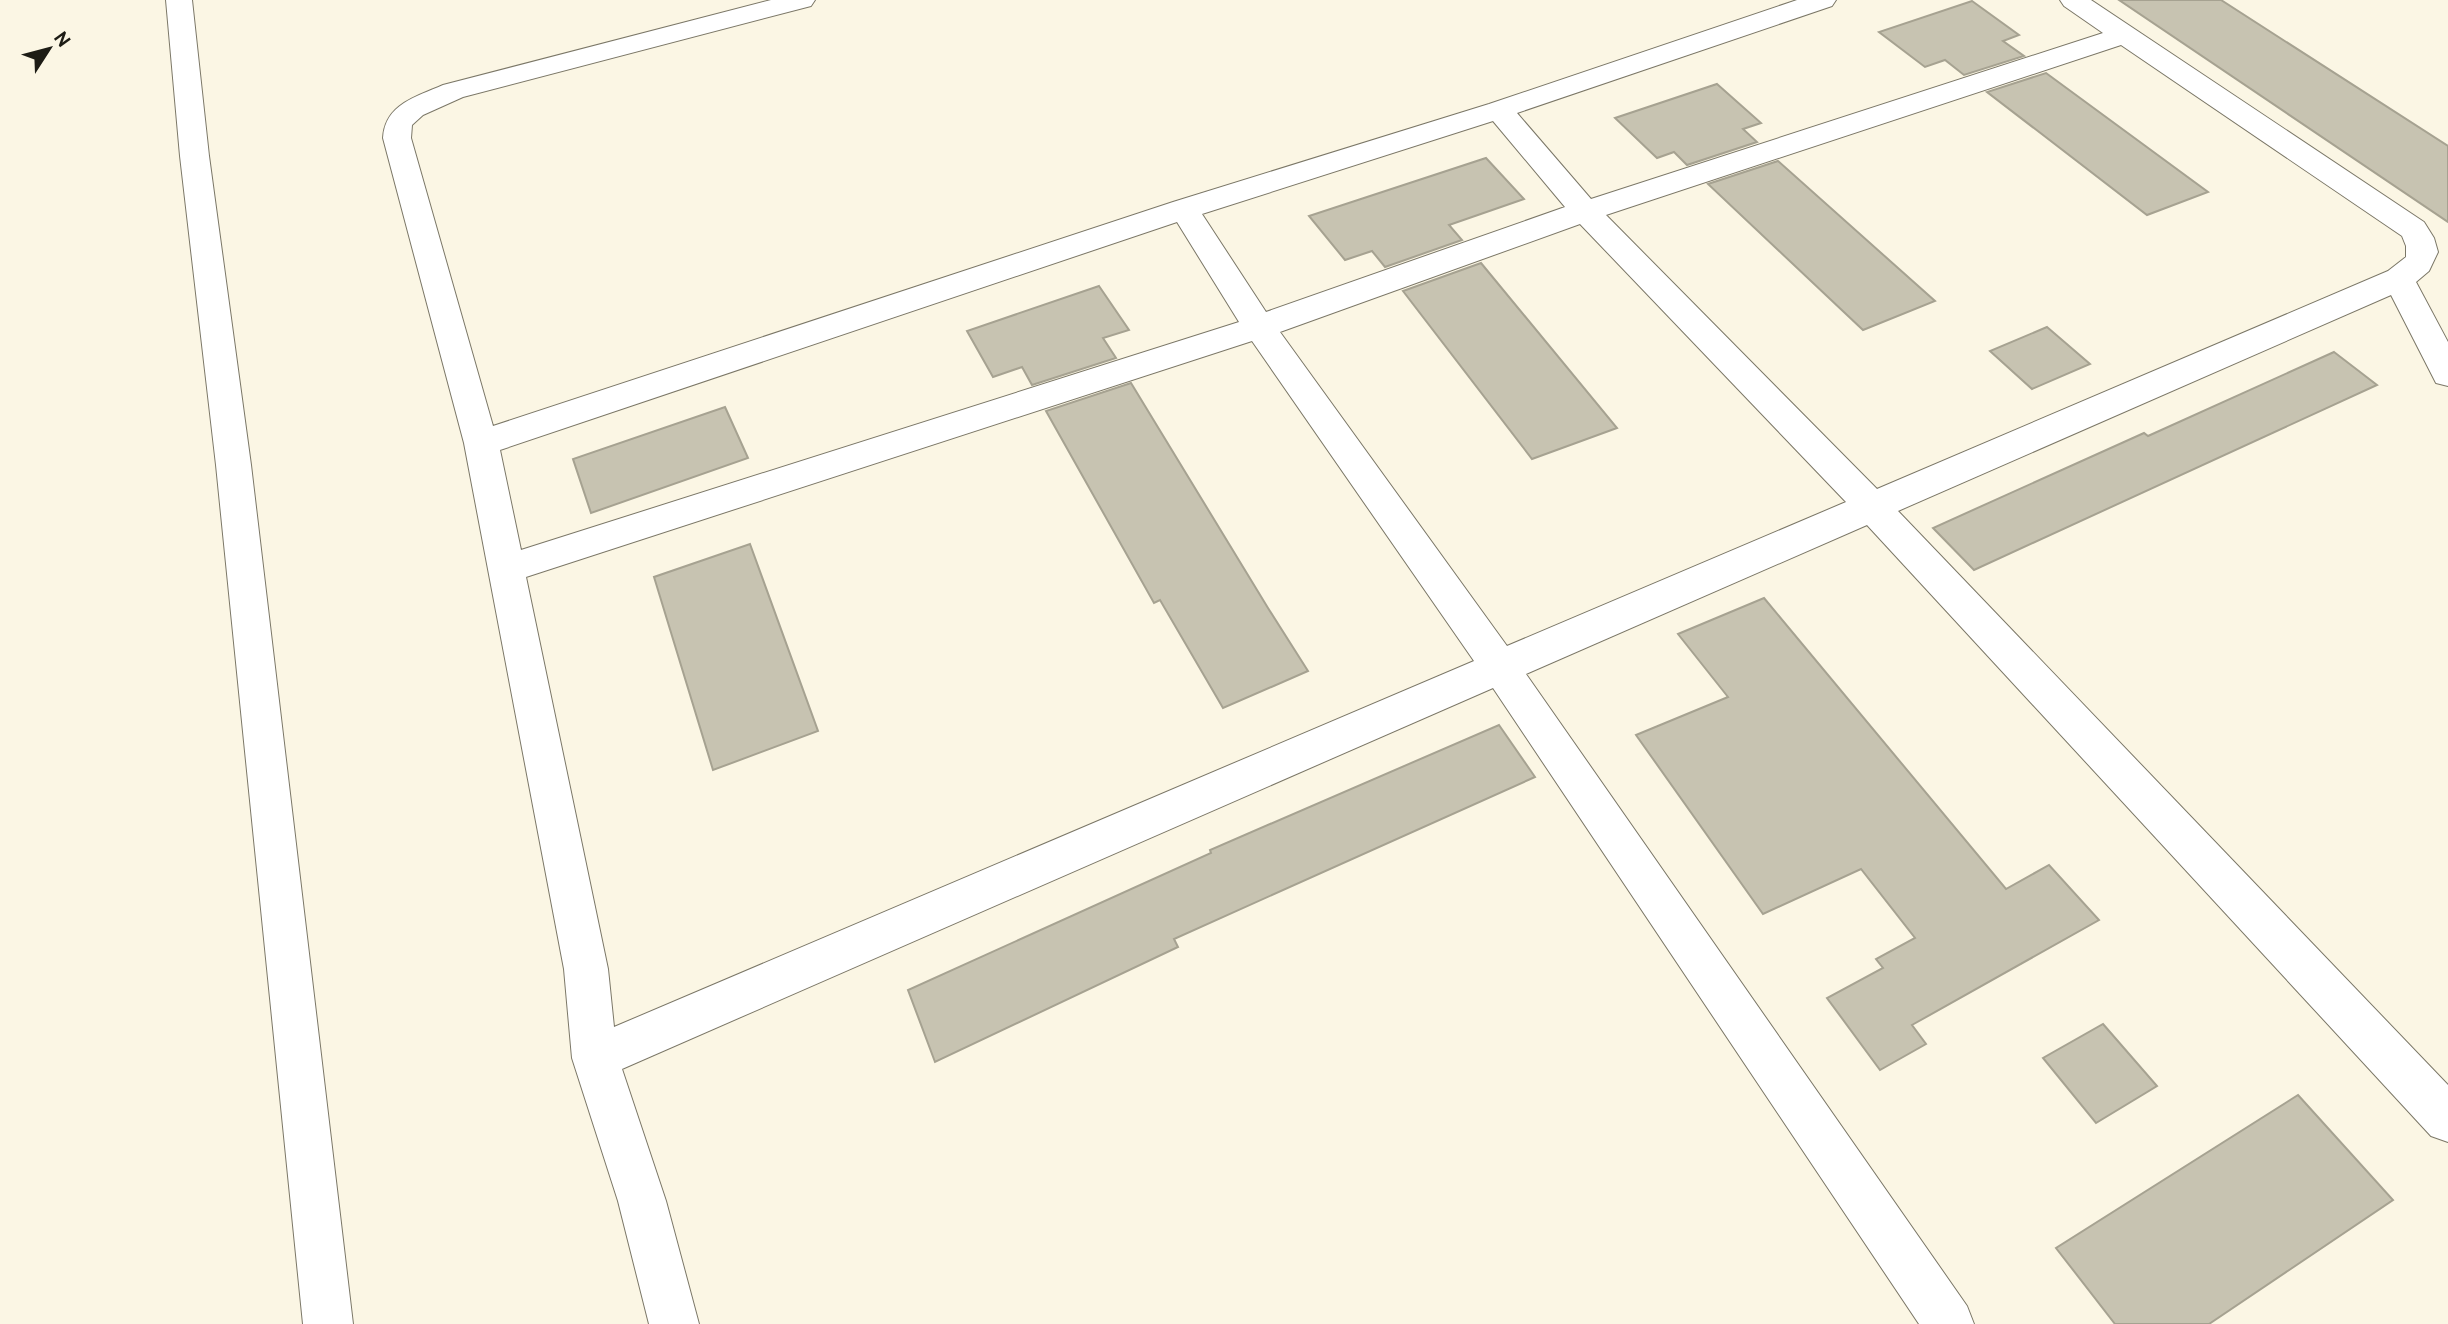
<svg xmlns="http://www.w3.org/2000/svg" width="2448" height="1324" viewBox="0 0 2448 1324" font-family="Overpass,sans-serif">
<rect width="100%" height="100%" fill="#fbf6e4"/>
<path fill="#c7c3b1" stroke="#a6a291" stroke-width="2" d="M 2119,0 L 2221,0 L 2448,146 L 2448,222 Z
M 1972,1 L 2019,35 L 2003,41 L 2024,56 L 1964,75 L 1945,60 L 1925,67 L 1879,32 Z
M 2046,73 L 2208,192 L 2147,215 L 1987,92 Z
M 1717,84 L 1761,123 L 1743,129 L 1757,142 L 1687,165 L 1674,152 L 1657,158 L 1615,118 Z
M 1486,158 L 1524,199 L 1449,225 L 1462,240 L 1385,267 L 1372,251 L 1345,260 L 1309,216 Z
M 1778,161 L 1935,301 L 1863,330 L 1708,184 Z
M 1481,263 L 1617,428 L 1532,459 L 1403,291 Z
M 1099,286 L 1129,330 L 1103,338 L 1116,358 L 1032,385 L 1022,367 L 993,377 L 967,331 Z
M 2047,327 L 2090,364 L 2032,389 L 1990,351 Z
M 2334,352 L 2377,385 L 1974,570 L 1933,528 L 2144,433 L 2148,436 Z
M 1131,383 L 1268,608 L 1308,671 L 1223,708 L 1160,600 L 1154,603 L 1046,411 Z
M 725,407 L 748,458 L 591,513 L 573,459 Z
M 750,544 L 818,731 L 713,770 L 654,577 Z
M 1764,598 L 2006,889 L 2049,865 L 2099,920 L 1912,1025 L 1926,1044 L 1880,1070 L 1827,998 L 1883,968 L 1876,959 L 1915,938 L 1861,869 L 1763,914 L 1636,735 L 1728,697 L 1678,634 Z
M 1499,725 L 1535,777 L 1174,939 L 1178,947 L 935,1062 L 908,990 L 1211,853 L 1210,850 Z
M 2103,1024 L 2157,1086 L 2096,1123 L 2043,1058 Z
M 2298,1095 L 2393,1200 L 2209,1324 L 2115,1324 L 2056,1248 Z"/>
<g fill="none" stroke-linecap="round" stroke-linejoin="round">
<g stroke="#7b7767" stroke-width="2">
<path id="minor" d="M 166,0 L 192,0 L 209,156 L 251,465 L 353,1324 L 303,1324 L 216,465 L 180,156 Z
M 771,0 L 815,0 L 811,6 L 463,97 L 423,115 L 412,125 L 411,138 L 493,426 L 1173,202 L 1489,104 L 1797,0 L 1836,0 L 1832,6 L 1517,113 L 1591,199 L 2103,33 L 2064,6 L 2060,0 L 2091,0 L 2424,222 L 2434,238 L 2438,252 L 2429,271 L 2416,282 L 2448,342 L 2448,386 L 2436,383 L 2391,295 L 1898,511 L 2448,1085 L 2448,1142 L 2431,1136 L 1867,525 L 1526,674 L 1967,1306 L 1974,1324 L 1919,1324 L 1493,688 L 622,1069 L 666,1201 L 699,1324 L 649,1324 L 618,1201 L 572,1058 L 564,969 L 464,443 L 383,138 C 385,104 416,97 443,85 ZM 2121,45 L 2402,236 L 2406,246 L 2406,257 L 2388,271 L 1877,489 L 1606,215 ZM 1493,121 L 1565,207 L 1266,312 L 1202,214 ZM 1177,222 L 1239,322 L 521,550 L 500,450 ZM 1580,224 L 1846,502 L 1507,646 L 1280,332 ZM 1252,341 L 1474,661 L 614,1027 L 608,969 L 526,577 Z"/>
</g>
<use href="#minor" fill="#fff" fill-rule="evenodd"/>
</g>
<g transform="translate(49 49) rotate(54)" stroke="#fbf6e4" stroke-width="5" paint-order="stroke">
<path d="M0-5L12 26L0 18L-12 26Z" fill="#1d1c15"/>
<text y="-10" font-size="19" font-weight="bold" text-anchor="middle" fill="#1d1c15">N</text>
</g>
</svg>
